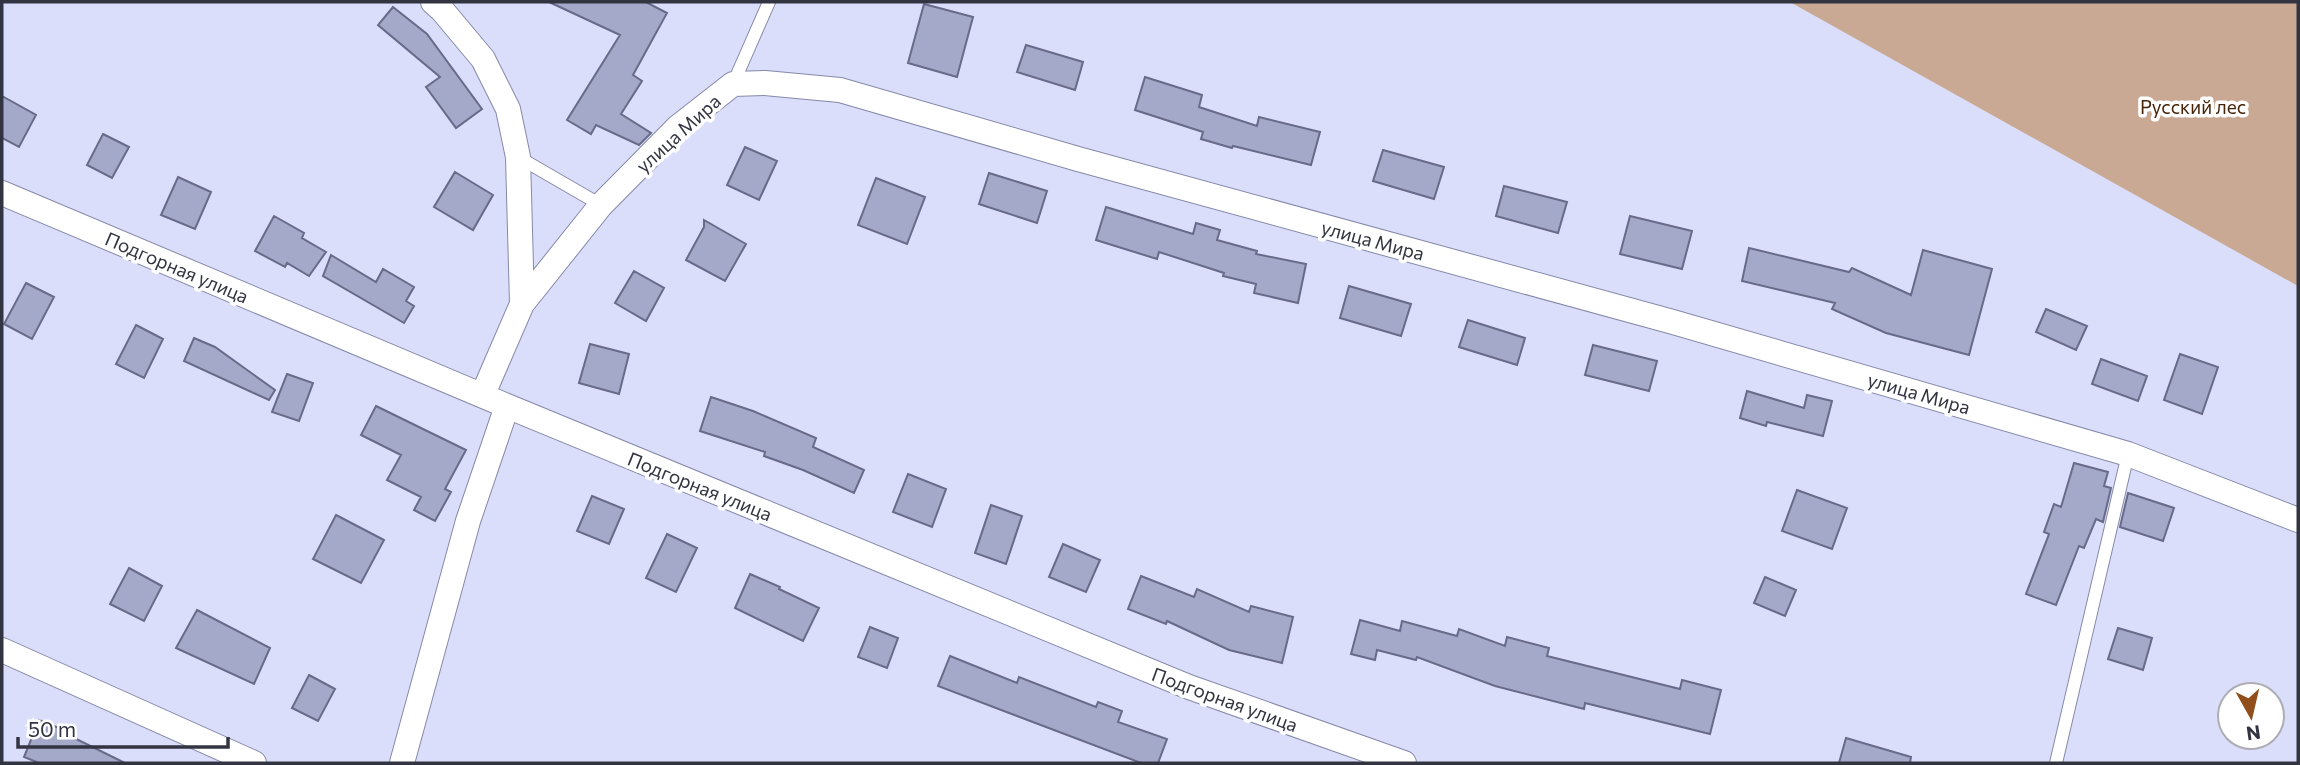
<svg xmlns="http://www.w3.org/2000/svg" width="2300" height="765" viewBox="0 0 2300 765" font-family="Commissioner,sans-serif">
<rect width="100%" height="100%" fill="#dbdefa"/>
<path fill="#c9a993" d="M 1790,2 L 2298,2 L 2298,286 Z"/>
<path fill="#a4a8c9" stroke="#676b89" stroke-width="2" d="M 549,2 L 646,2 L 667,13 L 633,75 L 642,81 L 621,114 L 651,133 L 639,145 L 596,125 L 591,134 L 567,120 L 620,35 Z
M 924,4 L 973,17 L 957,77 L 908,63 Z
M 393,7 L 427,34 L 482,109 L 456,128 L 426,87 L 440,77 L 378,25 Z
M 1026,45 L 1083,62 L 1075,90 L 1017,72 Z
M 1145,77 L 1202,95 L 1199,107 L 1257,126 L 1259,117 L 1320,132 L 1311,165 L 1233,146 L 1232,148 L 1201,139 L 1203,132 L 1135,110 Z
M 2,96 L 36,115 L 19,147 L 2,138 Z
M 103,134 L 129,147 L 112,178 L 87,165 Z
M 745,147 L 777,161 L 759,200 L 727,185 Z
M 1383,150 L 1444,167 L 1434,199 L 1373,181 Z
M 455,172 L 493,195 L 473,230 L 434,207 Z
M 989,173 L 1047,191 L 1037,223 L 979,204 Z
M 178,177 L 211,192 L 195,229 L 161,215 Z
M 876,178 L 925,197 L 907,244 L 858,225 Z
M 1504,186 L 1567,202 L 1558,233 L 1496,216 Z
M 1106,207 L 1193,234 L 1196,223 L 1220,230 L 1217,240 L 1257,251 L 1256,254 L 1306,264 L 1298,303 L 1254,293 L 1256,284 L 1223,276 L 1224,273 L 1159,252 L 1157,259 L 1096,240 Z
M 274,216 L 304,233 L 302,238 L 326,252 L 309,276 L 287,263 L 285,267 L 255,251 Z
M 1630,216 L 1692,231 L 1682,269 L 1620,254 Z
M 704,220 L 746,244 L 725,281 L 686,260 L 704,227 Z
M 1749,248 L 1849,272 L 1852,268 L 1911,295 L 1923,250 L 1992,269 L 1969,355 L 1886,333 L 1832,309 L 1835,303 L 1742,281 Z
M 331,255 L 376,282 L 383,269 L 414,287 L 406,301 L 414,306 L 404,323 L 323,276 Z
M 634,271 L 664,288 L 646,321 L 615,303 Z
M 26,283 L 54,297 L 32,339 L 4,324 Z
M 1349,286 L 1411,304 L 1401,336 L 1340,318 Z
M 2046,309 L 2087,326 L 2076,350 L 2036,332 Z
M 1468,320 L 1525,338 L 1517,365 L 1459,347 Z
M 136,325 L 163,339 L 144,378 L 116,364 Z
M 194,338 L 215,347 L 275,390 L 269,400 L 184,361 Z
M 590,344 L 629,354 L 619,394 L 579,383 Z
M 1593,345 L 1657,361 L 1649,391 L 1585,375 Z
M 2180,354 L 2218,367 L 2202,414 L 2164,400 Z
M 2101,359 L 2147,376 L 2138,401 L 2092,384 Z
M 287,374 L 313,383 L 299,421 L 272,412 Z
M 1747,391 L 1804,408 L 1807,395 L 1832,401 L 1823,436 L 1767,422 L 1766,426 L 1740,418 Z
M 711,397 L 753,411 L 816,438 L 813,447 L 864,470 L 854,493 L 803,470 L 764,456 L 765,452 L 700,431 Z
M 376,406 L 466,450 L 445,489 L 451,492 L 435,521 L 414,510 L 421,497 L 387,480 L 401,455 L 361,435 Z
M 2074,463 L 2108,472 L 2104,486 L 2111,488 L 2103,522 L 2096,519 L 2084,548 L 2079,546 L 2056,605 L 2026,594 L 2049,534 L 2044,532 L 2054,504 L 2061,507 Z
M 908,474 L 946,489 L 932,527 L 893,512 Z
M 1797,490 L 1847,508 L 1832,549 L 1782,531 Z
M 2128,493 L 2174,508 L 2163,541 L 2120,527 Z
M 592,496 L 624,509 L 609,544 L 577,531 Z
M 991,505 L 1022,516 L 1006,564 L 975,553 Z
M 336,515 L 384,540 L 361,583 L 313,559 Z
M 667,534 L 697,548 L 676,592 L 646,578 Z
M 1063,544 L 1100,560 L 1086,592 L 1049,577 Z
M 129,568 L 162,586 L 144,621 L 110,604 Z
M 750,574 L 780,587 L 779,589 L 819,608 L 803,641 L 735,608 Z
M 1141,576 L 1194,597 L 1197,589 L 1249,612 L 1251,606 L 1293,617 L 1282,663 L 1229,650 L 1167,621 L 1166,624 L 1128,609 Z
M 1765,577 L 1796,590 L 1785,616 L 1754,603 Z
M 197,610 L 270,648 L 254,684 L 176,648 Z
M 1360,620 L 1400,631 L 1402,621 L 1457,636 L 1459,629 L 1505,646 L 1507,637 L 1549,648 L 1547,656 L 1680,689 L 1682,680 L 1721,690 L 1710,734 L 1585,703 L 1584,709 L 1495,686 L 1417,657 L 1416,660 L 1377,650 L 1375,660 L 1351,654 Z
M 870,627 L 898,638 L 887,668 L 858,657 Z
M 2118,628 L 2152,638 L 2143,670 L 2108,659 Z
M 950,656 L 1017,683 L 1019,677 L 1096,707 L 1098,702 L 1122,711 L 1118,722 L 1167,739 L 1158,763 L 1141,763 L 938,686 Z
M 309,675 L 335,689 L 318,721 L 292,708 Z
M 39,720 L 69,732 L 68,735 L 125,763 L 39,763 L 24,757 Z
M 1846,738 L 1911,757 L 1910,763 L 1839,763 Z"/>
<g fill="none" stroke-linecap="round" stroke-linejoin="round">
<g stroke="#8689a9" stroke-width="14">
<path id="service" d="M 733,84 L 769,2
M 518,157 L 601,205
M 2056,763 L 2128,454"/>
</g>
<g stroke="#8689a9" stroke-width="26">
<path id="minor" d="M 433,2 L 442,10 L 483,59 L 508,109 L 518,157 L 522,304 L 483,394
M 2,193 L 507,406 L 1189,687 L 1404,763
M 522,304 L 601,205 L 678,127 L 733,84 L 765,83 L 840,90 L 1078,159 L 1673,322 L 2128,454 L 2298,520
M 2,650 L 254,763
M 402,763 L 468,521 L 507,406"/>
</g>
<use href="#service" stroke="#fff" stroke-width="12"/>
<use href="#minor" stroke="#fff" stroke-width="24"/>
</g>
<g text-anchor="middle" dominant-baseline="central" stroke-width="7" stroke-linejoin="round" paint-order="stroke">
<g font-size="19" fill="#46240a" stroke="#fff">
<text x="2193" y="106">Русский лес</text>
</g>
<g font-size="19" fill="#323441" stroke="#fff">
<text transform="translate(678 133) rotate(-42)">улица Мира</text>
<text transform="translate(1373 240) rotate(15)">улица Мира</text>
<text transform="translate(177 267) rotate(23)">Подгорная улица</text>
<text transform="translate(1919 393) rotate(16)">улица Мира</text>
<text transform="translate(700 486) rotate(22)">Подгорная улица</text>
<text transform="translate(1225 699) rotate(20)">Подгорная улица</text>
</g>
</g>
<rect width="2300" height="765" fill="none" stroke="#323441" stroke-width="7"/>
<g transform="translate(2251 716) rotate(172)"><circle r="33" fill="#ffffff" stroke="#adaeb3" stroke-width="2"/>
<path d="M0-5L12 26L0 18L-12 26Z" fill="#904f1a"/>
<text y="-10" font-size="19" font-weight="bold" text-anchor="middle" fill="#323441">N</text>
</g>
<path d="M18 737v10h210v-10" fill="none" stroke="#323441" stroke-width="3.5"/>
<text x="28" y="737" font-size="21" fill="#323441" stroke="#ffffff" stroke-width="5" paint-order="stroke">50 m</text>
</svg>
